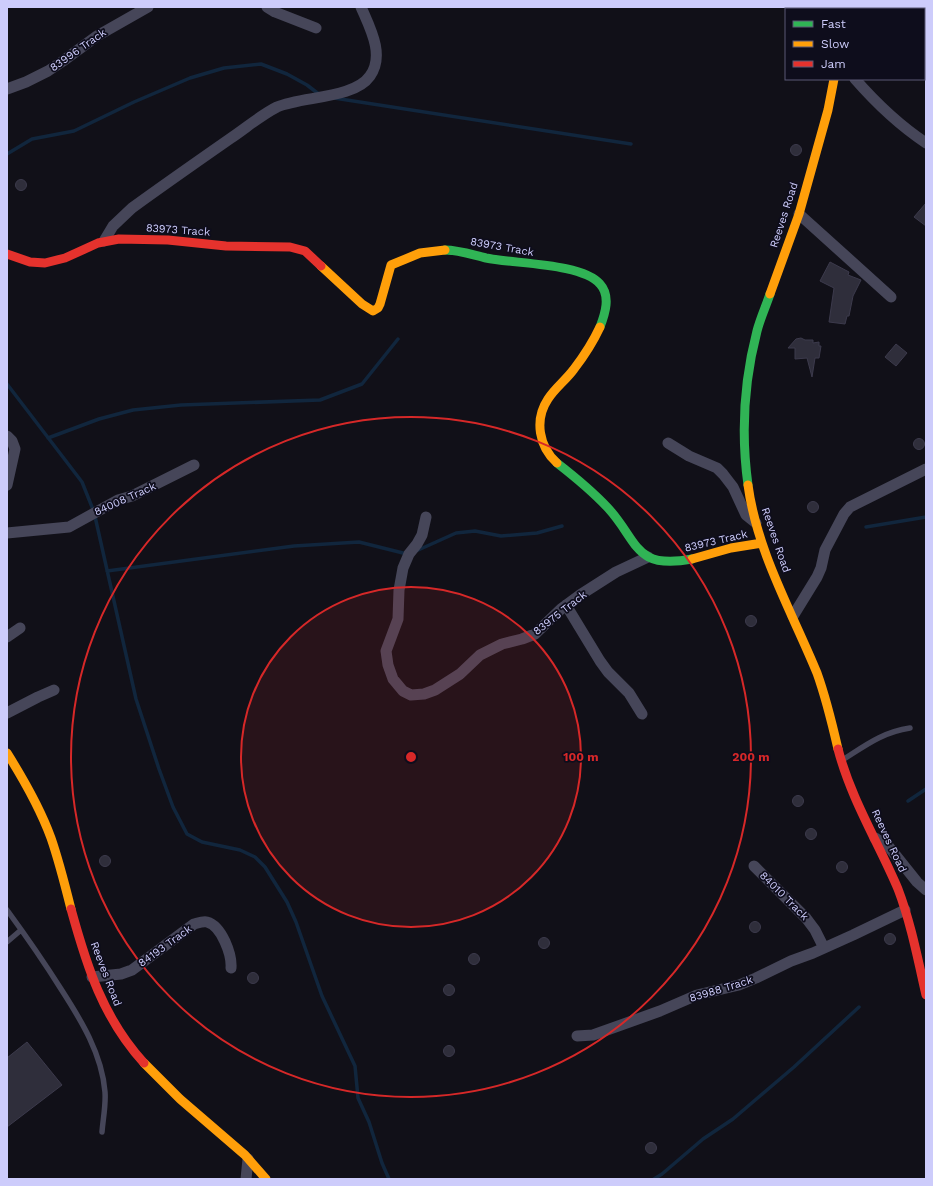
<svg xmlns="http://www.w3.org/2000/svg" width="933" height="1186" viewBox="0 0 933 1186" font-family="'Work Sans',sans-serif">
<rect width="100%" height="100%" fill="#111018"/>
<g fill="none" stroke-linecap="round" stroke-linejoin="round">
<path stroke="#11263d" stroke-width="3.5" d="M 334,98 L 631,144
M 7,154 L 32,139 L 74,131 L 134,102 L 190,78 L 224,68 L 261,64 L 287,74 L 307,85 L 320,95
M 7,384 L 82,482 L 94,512 L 136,699 L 159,769 L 173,807 L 187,834 L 202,842 L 240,850 L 255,857 L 265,867 L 287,902 L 296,922 L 322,996 L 355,1066 L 358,1098 L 369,1122 L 382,1163 L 389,1179
M 48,438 L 99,419 L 133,410 L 181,405 L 320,400 L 362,384 L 398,339
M 866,527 L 926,517
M 416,551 L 456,533 L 475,531 L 501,536 L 537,533 L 562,526
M 107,571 L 294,546 L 359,542 L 407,554
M 908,801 L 926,789
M 654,1179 L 662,1174 L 703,1139 L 733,1119 L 794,1067 L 859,1007"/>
</g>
<path fill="#2f2e3b" stroke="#3c3a4c" d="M790.5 150a5.5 5.5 0 1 1 11 0a5.5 5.5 0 1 1-11 0Z
M15.5 185a5.5 5.5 0 1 1 11 0a5.5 5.5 0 1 1-11 0Z
M 926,203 L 926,226 L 914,217 Z
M 830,262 L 849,272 L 848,275 L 861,280 L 853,296 L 849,316 L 847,316 L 845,324 L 829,322 L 834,288 L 820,281 Z
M 801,338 L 805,340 L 813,340 L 813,343 L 819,342 L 819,346 L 821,346 L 819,358 L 815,358 L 812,377 L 807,358 L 795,359 L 795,348 L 788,348 L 796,339 Z
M 896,344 L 907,353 L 896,366 L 885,357 Z
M913.5 444a5.5 5.5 0 1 1 11 0a5.5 5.5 0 1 1-11 0Z
M807.5 507a5.5 5.5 0 1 1 11 0a5.5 5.5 0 1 1-11 0Z
M745.5 621a5.5 5.5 0 1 1 11 0a5.5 5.5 0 1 1-11 0Z
M792.5 801a5.5 5.5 0 1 1 11 0a5.5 5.5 0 1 1-11 0Z
M805.5 834a5.5 5.5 0 1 1 11 0a5.5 5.5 0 1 1-11 0Z
M99.5 861a5.5 5.5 0 1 1 11 0a5.5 5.5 0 1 1-11 0Z
M836.5 867a5.5 5.5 0 1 1 11 0a5.5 5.5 0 1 1-11 0Z
M749.5 927a5.5 5.5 0 1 1 11 0a5.5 5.5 0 1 1-11 0Z
M884.5 939a5.5 5.5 0 1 1 11 0a5.5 5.5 0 1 1-11 0Z
M538.5 943a5.5 5.5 0 1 1 11 0a5.5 5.5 0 1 1-11 0Z
M468.5 959a5.5 5.5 0 1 1 11 0a5.5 5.5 0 1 1-11 0Z
M247.5 978a5.5 5.5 0 1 1 11 0a5.5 5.5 0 1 1-11 0Z
M443.5 990a5.5 5.5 0 1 1 11 0a5.5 5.5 0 1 1-11 0Z
M 27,1042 L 62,1085 L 7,1127 L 7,1058 Z
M443.5 1051a5.5 5.5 0 1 1 11 0a5.5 5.5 0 1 1-11 0Z
M645.5 1148a5.5 5.5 0 1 1 11 0a5.5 5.5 0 1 1-11 0Z"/>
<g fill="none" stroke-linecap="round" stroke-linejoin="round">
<path stroke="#464659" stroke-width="5.5" d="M 844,759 C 866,745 883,732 910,728
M 7,910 C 26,936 44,962 61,989 C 81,1020 102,1054 105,1092 C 106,1105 103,1119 102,1132
M 7,942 L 21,930"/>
<path stroke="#464659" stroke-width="11" d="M 267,7 L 275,12 L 316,28
M 924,58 L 926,58
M 855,79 C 876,103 899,125 926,143
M 7,89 L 26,82 L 48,71 L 63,61 L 97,36 L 148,7
M 799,214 L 891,297
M 104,241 L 113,226 L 132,208 C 165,184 198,161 231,138 C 246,128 261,115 277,107 C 302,96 354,99 370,76 C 385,55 370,28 361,7
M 7,436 L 12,441 L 15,449 L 7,485
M 668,443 L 689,456 L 717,468 L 723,474 L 733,487 L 746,515 L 756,523
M 426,517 L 422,535 L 417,544 L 409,554 L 403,568 L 399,590 L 398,619 L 386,651 L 388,665 L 393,679 L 403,691 L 411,695 L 424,694 L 435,690 L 460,674 L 480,655 L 502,644 L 522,639 L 535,634 L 561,609 L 580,595 L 616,572 L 648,557
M 7,533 L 69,527 L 118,500 L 132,496 L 194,465
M 566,605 L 600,661 L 608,672 L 629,693 L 642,714
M 793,616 L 817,577 L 821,568 L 825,550 L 844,514 L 850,507 L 926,469
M 7,637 L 20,628
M 7,713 L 38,697 L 54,690
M 875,838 L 889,847 L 917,882 L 926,890
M 754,866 L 806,918 L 815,930 L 824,948
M 92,977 L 121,974 L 132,970 L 194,924 C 198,923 203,921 207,922 C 222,926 232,955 231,968
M 577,1036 L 593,1035 L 660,1011 L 697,995 L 739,985 L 756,978 L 791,961 L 813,953 L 853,935 L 905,910
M 246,1179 L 248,1159"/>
<path stroke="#30b455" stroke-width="9" d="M 445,250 C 459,250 473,255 486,258 C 515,264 582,263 600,284 C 611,296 605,314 600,327
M 557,463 C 575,477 593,492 608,508 C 639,542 634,570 692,559
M 748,485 C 741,434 744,381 757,331 C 760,319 766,306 770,294"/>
<path stroke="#ff9f0a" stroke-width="9" d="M 321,266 L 362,304 L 373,311 L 378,308 L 380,304 L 391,265 L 420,253 L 445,250
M 770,294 L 799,214 L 828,110 L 834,79
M 557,463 C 539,447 534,420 548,399 C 555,388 566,380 574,369 C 584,356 593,342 600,327
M 748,485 C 757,552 792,612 817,673 C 826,698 832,723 838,749
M 692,559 L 731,548 L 762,543
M 7,753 C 24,780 40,808 51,838 C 59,861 65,885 71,909
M 144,1063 L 180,1099 L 245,1155 L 266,1179"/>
<path stroke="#e5322d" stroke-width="9" d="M 837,7 L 837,9
M 7,254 L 30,262 L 45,263 L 65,258 L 98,243 L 119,239 L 168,240 L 226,246 L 290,247 L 305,251 L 321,266
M 838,749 C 851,799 878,842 898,889 C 911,923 918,960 926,995
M 71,909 C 87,967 103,1018 144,1063"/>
</g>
<circle cx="411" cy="757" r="170" fill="#d62828" fill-opacity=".12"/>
<g fill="none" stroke="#d62828" stroke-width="2">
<circle cx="411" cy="757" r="170"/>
<circle cx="411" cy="757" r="340"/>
</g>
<g text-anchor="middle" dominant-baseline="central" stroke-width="3.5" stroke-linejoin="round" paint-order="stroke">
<g font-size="11" fill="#cdccfb" stroke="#0e0d1c">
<text transform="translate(78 50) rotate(-35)">83996 Track</text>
<text transform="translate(784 215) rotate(-72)">Reeves Road</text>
<text transform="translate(178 230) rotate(4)">83973 Track</text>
<text transform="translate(502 247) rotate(10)">83973 Track</text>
<text transform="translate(125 499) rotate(-24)">84008 Track</text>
<text transform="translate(776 540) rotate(71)">Reeves Road</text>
<text transform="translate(716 541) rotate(-13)">83973 Track</text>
<text transform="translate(560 613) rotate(-38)">83975 Track</text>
<text transform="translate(889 841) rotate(65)">Reeves Road</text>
<text transform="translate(784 896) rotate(45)">84010 Track</text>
<text transform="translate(165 946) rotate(-36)">84193 Track</text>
<text transform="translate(106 974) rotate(69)">Reeves Road</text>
<text transform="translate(721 989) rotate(-17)">83988 Track</text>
</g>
</g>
<circle cx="411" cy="757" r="6" fill="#d62828" stroke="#0e0d1c" stroke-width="2"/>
<g font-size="12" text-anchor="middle" font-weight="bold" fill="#d62828" stroke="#0e0d1c" stroke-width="3.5" stroke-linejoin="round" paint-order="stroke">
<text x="581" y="761">100 m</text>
<text x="751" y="761">200 m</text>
</g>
<rect width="933" height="1186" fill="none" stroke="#cdccfb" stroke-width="16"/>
<rect x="785" y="8" width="140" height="72" fill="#0e0d1c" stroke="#5a5975"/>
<rect x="793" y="21" width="20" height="6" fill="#30b455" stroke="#5a5975"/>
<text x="821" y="28" font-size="12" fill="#cdccfb">Fast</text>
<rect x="793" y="41" width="20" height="6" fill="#ff9f0a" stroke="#5a5975"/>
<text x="821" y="48" font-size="12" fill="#cdccfb">Slow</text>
<rect x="793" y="61" width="20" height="6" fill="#e5322d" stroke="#5a5975"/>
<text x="821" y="68" font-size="12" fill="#cdccfb">Jam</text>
</svg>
